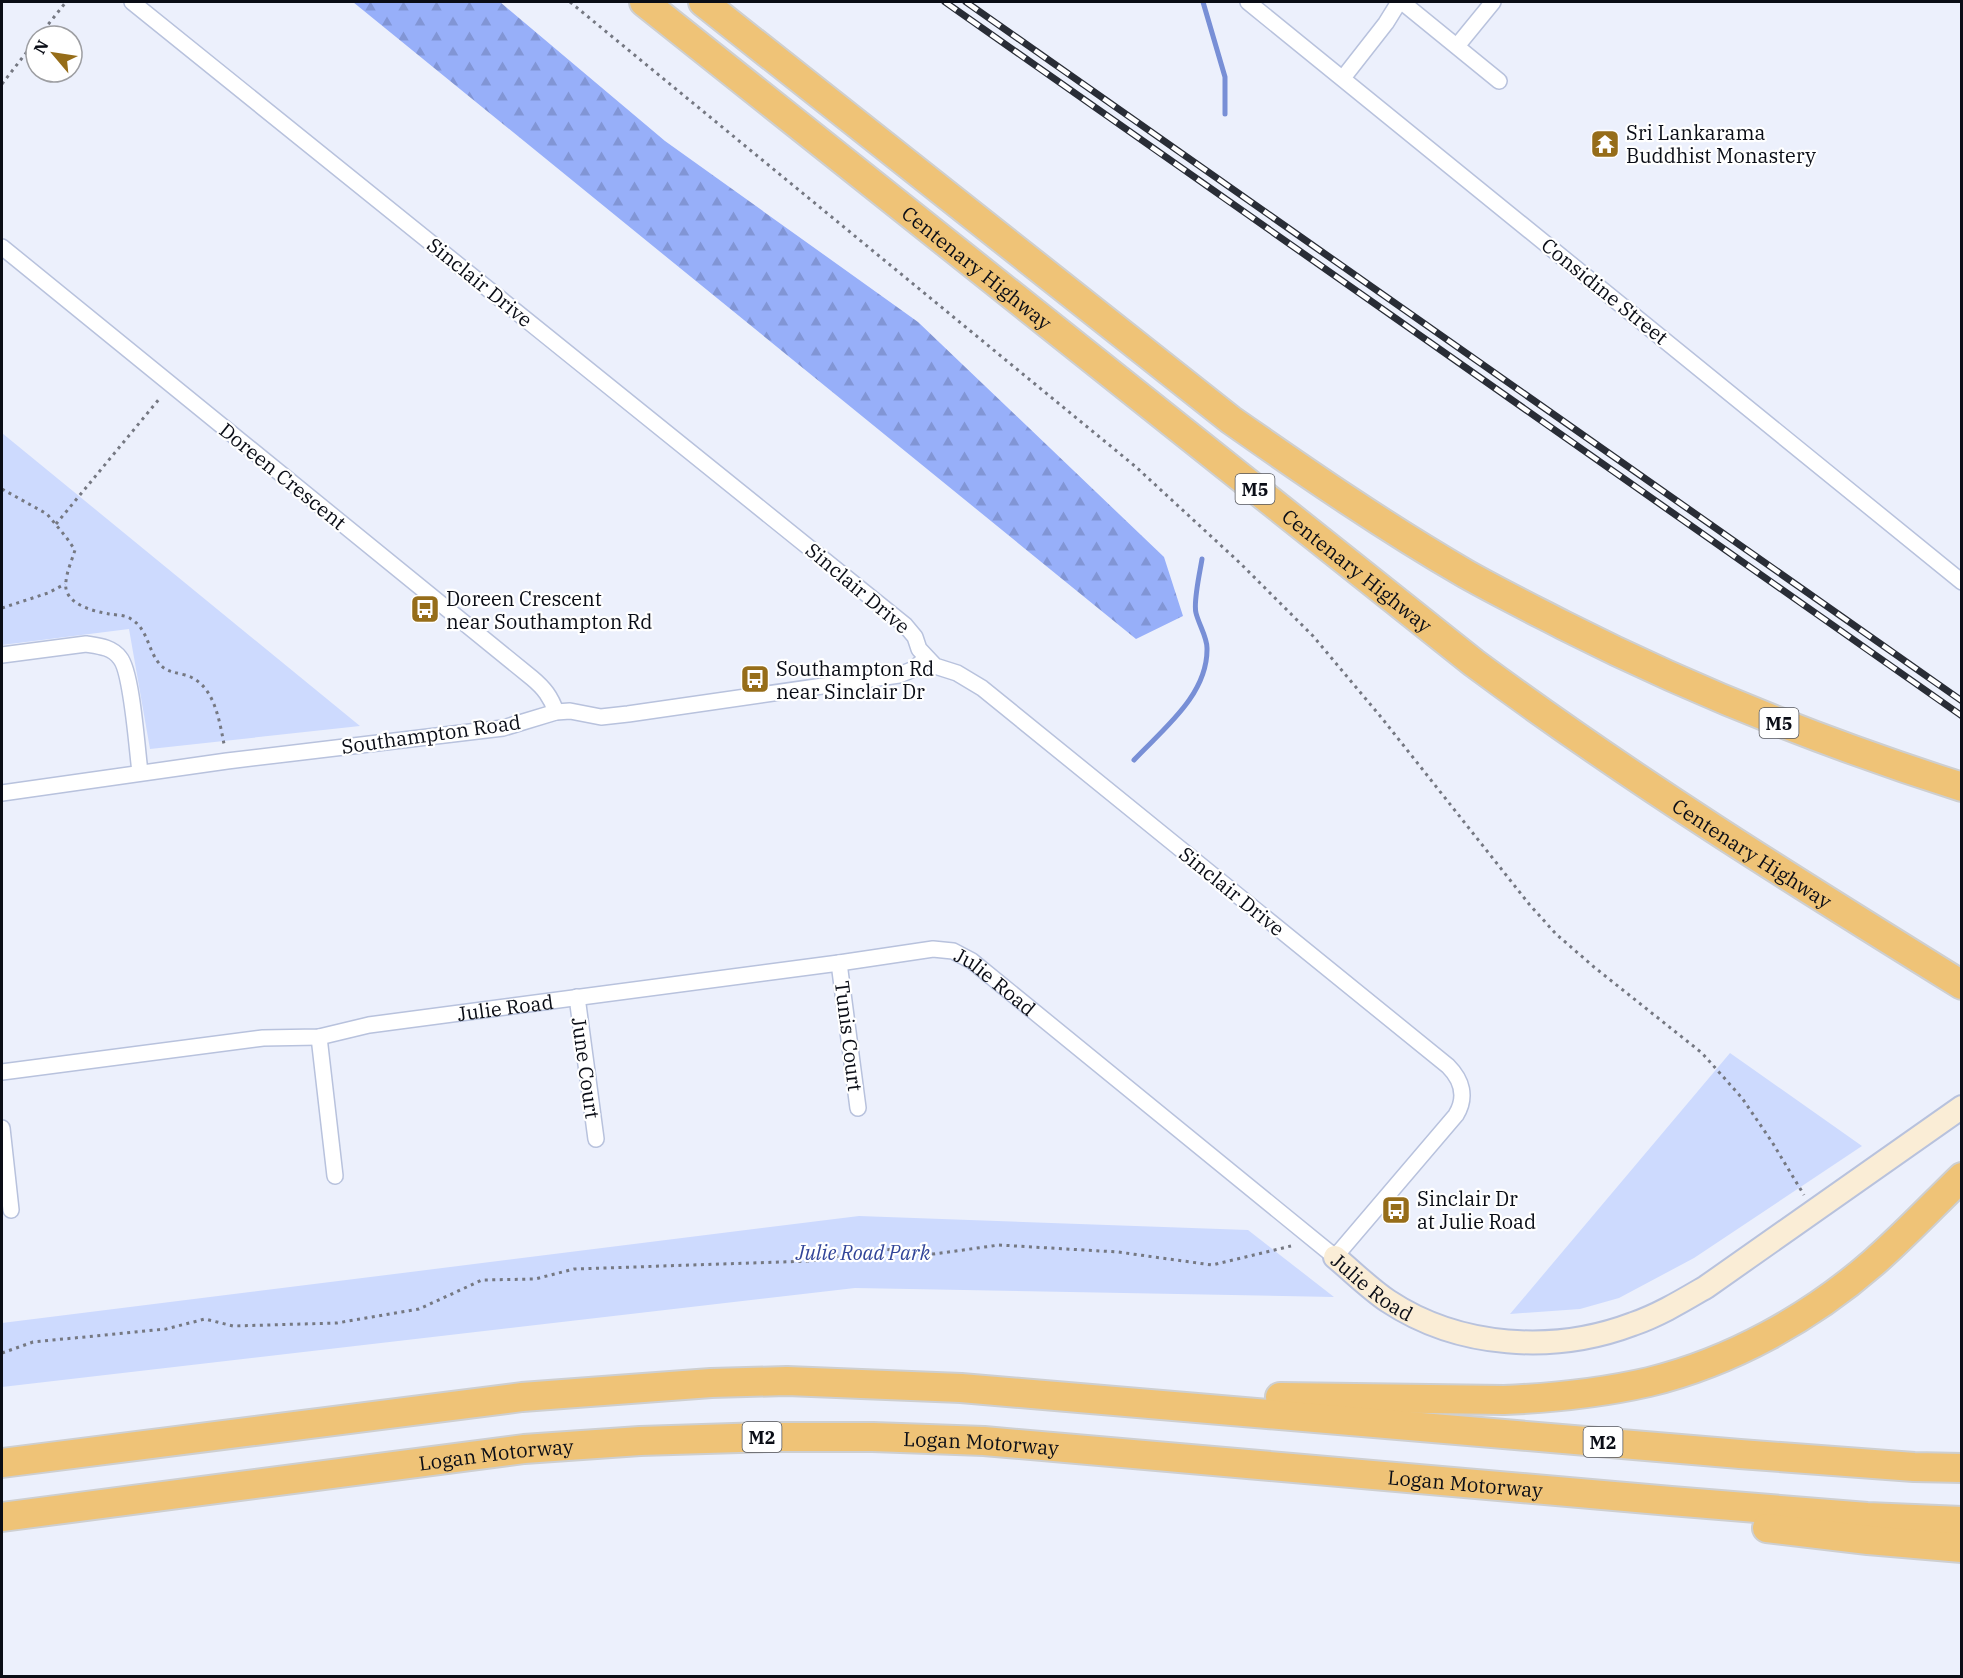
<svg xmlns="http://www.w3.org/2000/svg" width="1963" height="1678" viewBox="0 0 1963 1678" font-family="'IBM Plex Serif',serif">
<defs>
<pattern id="forest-firs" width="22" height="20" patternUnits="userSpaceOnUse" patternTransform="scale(1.5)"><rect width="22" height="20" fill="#97aff9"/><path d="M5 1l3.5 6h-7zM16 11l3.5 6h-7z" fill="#8195d5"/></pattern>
</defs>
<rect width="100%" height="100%" fill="#ecf0fc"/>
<path fill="#cddafe" d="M 2,433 L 360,726 L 150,749 L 129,629 L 2,645 Z
M 1730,1053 L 1862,1146 L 1694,1258 L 1619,1298 L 1580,1309 L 1510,1314 Z
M 859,1216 L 1248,1230 L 1334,1297 L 855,1288 L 2,1387 L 2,1323 Z"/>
<path fill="url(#forest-firs)" d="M 353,2 L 500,2 L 665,141 L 918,322 L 1164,557 L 1183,616 L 1136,639 Z"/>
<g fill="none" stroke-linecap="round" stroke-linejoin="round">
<path stroke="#788fd6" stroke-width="5" d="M 1203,2 L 1225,77 L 1225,114
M 1134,760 C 1163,729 1208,695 1207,648 C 1207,637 1199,625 1196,613 C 1193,602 1200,572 1202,559"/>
<g stroke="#b8c2dd" stroke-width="18">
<g id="street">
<path d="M 1248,2 L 1962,582"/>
<path d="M 1402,2 L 1499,81"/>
<path d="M 1457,46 L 1493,2"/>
<path d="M 1343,78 L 1386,23 L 1399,2"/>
<path d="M 2,247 L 532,678 C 544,688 551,697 556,712"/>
<path d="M 2,655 L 86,644 C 99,646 112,647 120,658 C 132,672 137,750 140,772"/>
<path d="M 2,793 L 227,761 L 503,728 L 556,712 L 570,711 L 601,717 L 628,714 L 899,675 L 914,669 L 926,658"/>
<path d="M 839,963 L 858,1108"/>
<path d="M 577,997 L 596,1139"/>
<path d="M 319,1037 L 335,1176"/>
<path id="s1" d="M 2,1072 L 263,1038 L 319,1037 L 369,1025 L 839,963 L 933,949 L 953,951 L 972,961 L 1335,1257 L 1456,1115 C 1467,1097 1462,1080 1448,1066 L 982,688 L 957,673 L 935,666 L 919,649 L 915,637 L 905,625 L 132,2"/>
<path d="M 2,1128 L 11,1210"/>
</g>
</g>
<g stroke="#b8c2dd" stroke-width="26">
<g id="secondary">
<path id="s2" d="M 1335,1257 C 1353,1272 1370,1289 1388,1301 C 1459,1348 1554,1354 1633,1324 C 1659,1315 1682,1301 1706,1287 L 1962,1107"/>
</g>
</g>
<g stroke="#cecfd0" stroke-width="32">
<g id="highway">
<path id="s3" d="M 644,2 L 1474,663 C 1630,779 1796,882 1962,985"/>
<path d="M 703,2 L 1231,420 C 1308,474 1385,527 1466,574 C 1498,592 1530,608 1563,625 C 1691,690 1824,743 1962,787"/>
<path d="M 1280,1397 L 1504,1400 C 1553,1398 1601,1393 1649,1382 C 1731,1362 1810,1318 1873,1263 C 1904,1236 1932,1206 1962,1177"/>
<path d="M 2,1463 L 522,1397 L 711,1383 L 787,1381 L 961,1388 L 1740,1454 L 1914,1467 L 1962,1468"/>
<path id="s4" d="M 2,1517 L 524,1449 L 640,1441 L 768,1437 L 873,1437 L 984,1441 L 1671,1501 L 1867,1517 L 1962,1521"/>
<path d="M 1767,1528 L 1868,1540 L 1962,1548"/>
</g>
</g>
<path stroke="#757882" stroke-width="3" stroke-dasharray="3 4.5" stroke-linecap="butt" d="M 570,2 L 1136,467 L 1240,563 L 1313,636 L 1381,717 L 1529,904 L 1556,934 L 1594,967 L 1702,1053 L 1742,1098 L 1772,1142 L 1804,1195
M 39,36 L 66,2
M 2,84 L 36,40
M 2,489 L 47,514 L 66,537 L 75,550 C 72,560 67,571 66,581 C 62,604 93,611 109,614 C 116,615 126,615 131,619 C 147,628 148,649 158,662 C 165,672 174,672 185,675 C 214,683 219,719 224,744
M 56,524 L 160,398
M 2,608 L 48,593 L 65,584
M 2,1353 L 33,1342 L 166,1329 L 205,1319 L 233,1326 L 337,1323 L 419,1309 L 482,1280 L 535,1279 L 574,1269 L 810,1261 L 882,1249 L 934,1254 L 999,1245 L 1118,1252 L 1212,1265 L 1291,1246"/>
<use href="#street" stroke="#fff" stroke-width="15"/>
<use href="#secondary" stroke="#faedd6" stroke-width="22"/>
<use href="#highway" stroke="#efc377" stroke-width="28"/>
<g stroke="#292d36" stroke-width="7">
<path id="rail" d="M 945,2 L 1962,716
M 966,2 L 1962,701"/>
</g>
<use href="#rail" stroke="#fff" stroke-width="4.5" stroke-dasharray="14" stroke-linecap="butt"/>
</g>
<defs>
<g id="temple-square" transform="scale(1.5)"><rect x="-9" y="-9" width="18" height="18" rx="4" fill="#966d19" stroke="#fff"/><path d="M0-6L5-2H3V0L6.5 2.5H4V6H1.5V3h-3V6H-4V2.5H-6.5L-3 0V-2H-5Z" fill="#fff"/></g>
<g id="bus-square" transform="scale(1.5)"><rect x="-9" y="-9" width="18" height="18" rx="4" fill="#966d19" stroke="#fff"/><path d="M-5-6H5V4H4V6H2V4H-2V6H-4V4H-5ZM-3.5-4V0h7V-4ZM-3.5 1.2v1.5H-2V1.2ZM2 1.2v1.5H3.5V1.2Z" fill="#fff"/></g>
</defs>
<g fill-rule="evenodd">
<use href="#temple-square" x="1605" y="144"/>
<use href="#bus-square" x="425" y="609"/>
<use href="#bus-square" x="755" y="679"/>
<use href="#bus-square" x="1396" y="1210"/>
</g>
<g text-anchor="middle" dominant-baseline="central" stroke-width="4.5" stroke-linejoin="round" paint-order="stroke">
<g fill="#fff" stroke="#54565c" stroke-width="1.5">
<rect x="1235.5" y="474" width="39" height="30" rx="4.5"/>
<rect x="1759.5" y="708" width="39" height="30" rx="4.5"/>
<rect x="742.5" y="1422" width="39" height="30" rx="4.5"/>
<rect x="1583.5" y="1427" width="39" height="30" rx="4.5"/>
</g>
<g font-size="18" font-weight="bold" fill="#0a0d16">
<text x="1255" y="489">M5</text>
<text x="1779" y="723">M5</text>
<text x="762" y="1437">M2</text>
<text x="1603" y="1442">M2</text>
</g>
<g font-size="20" fill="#0a0d16" stroke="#fff" text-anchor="start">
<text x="1626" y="132">Sri Lankarama<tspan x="1626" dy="23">Buddhist Monastery</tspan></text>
<text x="446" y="598">Doreen Crescent<tspan x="446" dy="23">near Southampton Rd</tspan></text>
<text x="776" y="668">Southampton Rd<tspan x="776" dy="23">near Sinclair Dr</tspan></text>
<text x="1417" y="1198">Sinclair Dr<tspan x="1417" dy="23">at Julie Road</tspan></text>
</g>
<g font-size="20" fill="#0a0d16" stroke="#fff">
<text stroke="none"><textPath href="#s3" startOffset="426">Centenary Highway</textPath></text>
<text transform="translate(480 282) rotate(39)">Sinclair Drive</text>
<text transform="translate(1605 291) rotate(39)">Considine Street</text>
<text transform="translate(283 476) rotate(39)">Doreen Crescent</text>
<text stroke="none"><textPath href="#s3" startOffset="912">Centenary Highway</textPath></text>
<text transform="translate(858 588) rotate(40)">Sinclair Drive</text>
<text transform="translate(431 734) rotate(-8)">Southampton Road</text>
<text stroke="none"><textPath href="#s3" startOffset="1398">Centenary Highway</textPath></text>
<text transform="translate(1232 891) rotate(39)">Sinclair Drive</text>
<text stroke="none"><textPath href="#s1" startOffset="1012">Julie Road</textPath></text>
<text stroke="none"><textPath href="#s1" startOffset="508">Julie Road</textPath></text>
<text transform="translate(849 1036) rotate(83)">Tunis Court</text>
<text transform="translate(586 1068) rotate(82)">June Court</text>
<text stroke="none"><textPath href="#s2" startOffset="48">Julie Road</textPath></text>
<text stroke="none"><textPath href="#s4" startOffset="984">Logan Motorway</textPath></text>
<text stroke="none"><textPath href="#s4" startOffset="498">Logan Motorway</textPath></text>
<text stroke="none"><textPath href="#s4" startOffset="1470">Logan Motorway</textPath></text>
</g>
<g font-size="20" font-style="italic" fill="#324599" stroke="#fff">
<text x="863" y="1252">Julie Road Park</text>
</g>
</g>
<rect width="1963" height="1678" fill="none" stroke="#0a0d16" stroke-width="6"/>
<g transform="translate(54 54) rotate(299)"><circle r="28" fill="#ffffff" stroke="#9d9ea2" stroke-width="1.5"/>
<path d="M0-4.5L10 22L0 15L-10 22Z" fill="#966d19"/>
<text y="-9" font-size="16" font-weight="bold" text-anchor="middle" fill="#0a0d16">N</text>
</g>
</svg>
